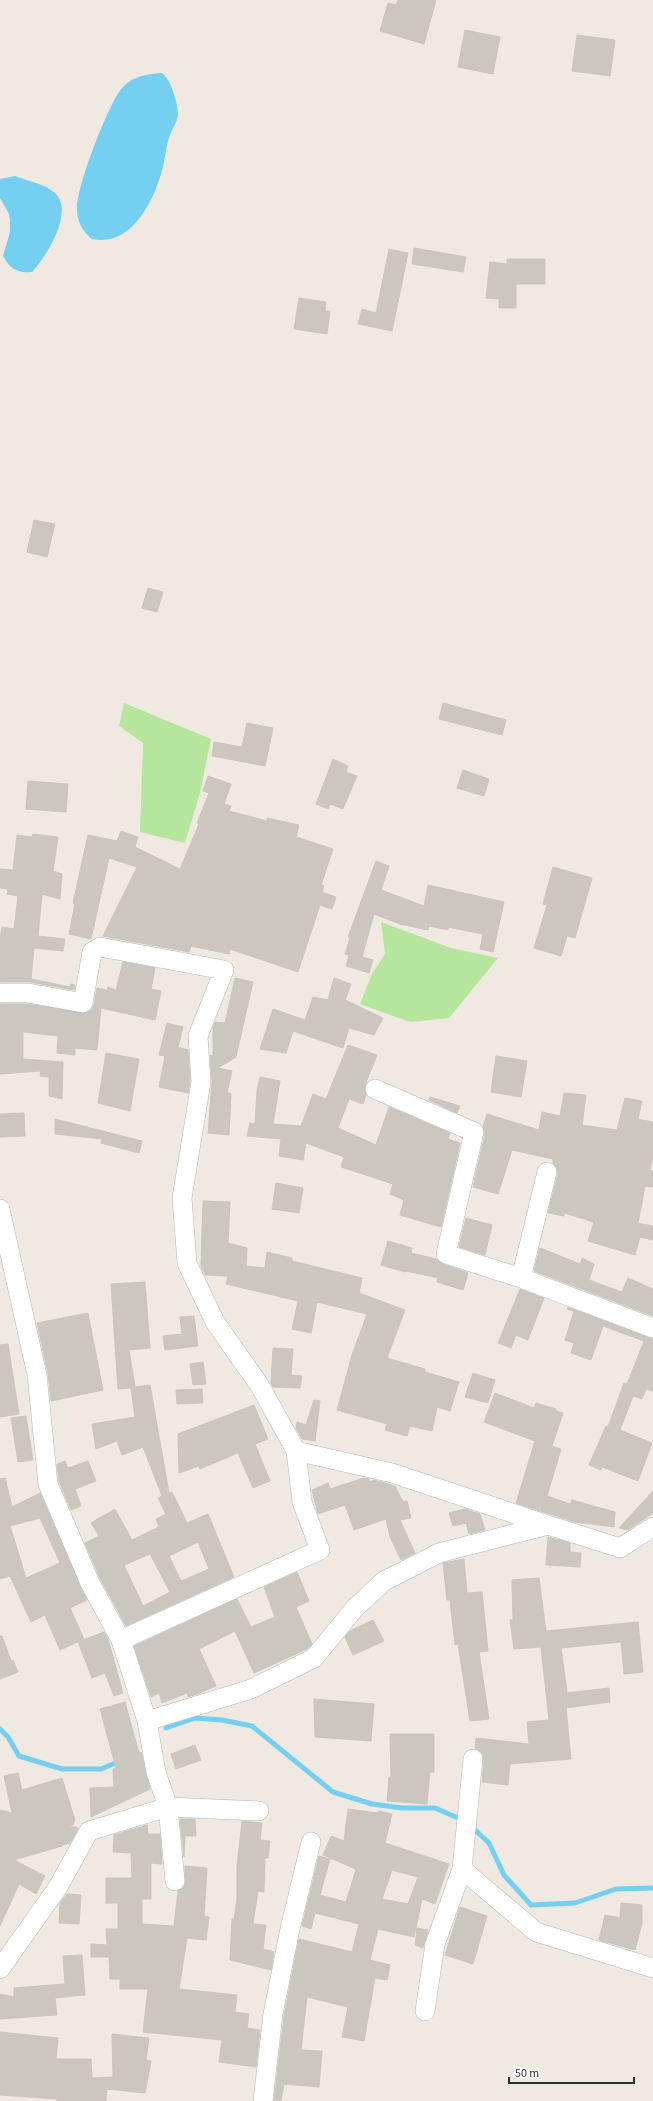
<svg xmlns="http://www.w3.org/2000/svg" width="653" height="2101" viewBox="0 0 653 2101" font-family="'Source Sans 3',sans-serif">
<rect width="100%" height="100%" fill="#efe9e1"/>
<path fill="#b6e59e" d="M 124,703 L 211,739 L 200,793 L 185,843 L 140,832 L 143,743 L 119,726 Z
M 381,922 L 451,948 L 498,958 L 449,1018 L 410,1022 L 360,1004 L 372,974 L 385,954 Z"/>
<path fill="#75cff0" d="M 162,73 C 171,79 178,104 178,115 C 177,123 171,130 169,138 C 165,150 165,164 160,177 C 151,206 129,247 92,239 C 83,232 77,221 77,210 C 75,191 109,101 123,87 C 133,76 148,74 162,73 Z
M 15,176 C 27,181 46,184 55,193 C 75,211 46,257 32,272 C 17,273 10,269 3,256 L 10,232 L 10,220 L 9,214 L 0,198 L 0,179 Z"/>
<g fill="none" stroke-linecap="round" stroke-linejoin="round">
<path stroke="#75cff0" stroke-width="5" d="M 166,1728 L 195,1718 L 222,1720 L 252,1726 L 333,1792 L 372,1804 L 402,1808 L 435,1808 L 463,1820
M 0,1729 L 8,1737 L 19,1756 L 62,1769 L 101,1769 L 120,1761
M 471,1826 L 489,1843 L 504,1875 L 531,1905 L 575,1903 L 616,1889 L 653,1888"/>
</g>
<path fill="#cbc7bf" stroke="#cbc5ba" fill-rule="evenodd" d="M 398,0 L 436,0 L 424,44 L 380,31 L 388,3 L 396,5 Z
M 465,30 L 500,37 L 493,74 L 458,67 Z
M 577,35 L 615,40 L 610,76 L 572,71 Z
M 414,248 L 466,257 L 463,272 L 412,264 Z
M 389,249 L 408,253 L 392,331 L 358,324 L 362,309 L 376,313 Z
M 507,259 L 545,259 L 545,284 L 516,284 L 516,308 L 499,308 L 499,299 L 486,298 L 490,262 L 507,264 Z
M 299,298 L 326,302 L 325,311 L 330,311 L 327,334 L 294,329 Z
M 34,520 L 55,524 L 47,557 L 27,552 Z
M 148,588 L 163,592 L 157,612 L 142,608 Z
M 443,703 L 506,720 L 502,735 L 439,719 Z
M 247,723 L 273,728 L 265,766 L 212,756 L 214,742 L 242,747 Z
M 333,759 L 348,766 L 346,772 L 357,776 L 343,809 L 330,804 L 328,809 L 316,804 Z
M 463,770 L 489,779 L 484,796 L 457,788 Z
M 208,776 L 231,784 L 224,804 L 231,806 L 229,811 L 267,821 L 267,818 L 299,825 L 296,837 L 333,849 L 321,885 L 324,886 L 322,892 L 336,897 L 332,909 L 320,905 L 298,972 L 230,949 L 229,954 L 191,946 L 189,952 L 103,936 L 137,867 L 109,858 L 91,939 L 69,934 L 75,904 L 73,903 L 88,835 L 117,841 L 121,831 L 138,837 L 135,847 L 180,869 L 199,824 L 197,823 L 209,793 L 203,791 Z
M 28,781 L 68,784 L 66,812 L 26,809 Z
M 33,834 L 58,837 L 53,871 L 62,874 L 60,899 L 42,894 L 38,936 L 65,939 L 63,951 L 34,948 L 31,979 L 70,987 L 71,984 L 75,985 L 74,990 L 30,982 L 0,982 L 0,939 L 2,927 L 14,929 L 18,896 L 7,894 L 8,889 L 0,888 L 0,869 L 13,870 L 17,835 L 32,837 Z
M 376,861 L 389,866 L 381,890 L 424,906 L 428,885 L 504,902 L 493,952 L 480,949 L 483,934 L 448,927 L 448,930 L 429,926 L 428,930 L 400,924 L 374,914 L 362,957 L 373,960 L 369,973 L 346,966 L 349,955 L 345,954 L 350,938 L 348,937 Z
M 553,867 L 592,878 L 575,938 L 567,936 L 561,956 L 534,948 L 547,905 L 543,904 Z
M 123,962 L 155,968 L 151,989 L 161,991 L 155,1020 L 101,1008 L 97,1050 L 75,1048 L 75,1055 L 57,1053 L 58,1036 L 23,1032 L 23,1059 L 63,1062 L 62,1099 L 49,1096 L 49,1077 L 40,1076 L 41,1071 L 0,1074 L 0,1004 L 27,1004 L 86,1013 L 91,1010 L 94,1005 L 97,988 L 107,990 L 108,987 L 116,990 Z
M 235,978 L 253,982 L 236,1057 L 218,1068 L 232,1071 L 227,1092 L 231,1094 L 229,1135 L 208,1133 L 212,1081 L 210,1055 L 213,1056 L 213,1027 L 215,1022 L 225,1023 Z
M 334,978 L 351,984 L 345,1000 L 383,1018 L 374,1035 L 349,1028 L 343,1048 L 293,1031 L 286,1053 L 260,1049 L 273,1009 L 305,1020 L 313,997 L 328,1000 Z
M 167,1023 L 183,1027 L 178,1047 L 188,1050 L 190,1081 L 188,1093 L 159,1087 L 165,1056 L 159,1055 Z
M 348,1045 L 377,1055 L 365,1085 L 366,1095 L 363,1104 L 349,1099 L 338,1128 L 376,1145 L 389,1107 L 450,1133 L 448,1139 L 460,1143 L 441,1227 L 400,1215 L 404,1200 L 390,1194 L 393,1184 L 341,1167 L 344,1157 L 306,1143 L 303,1160 L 279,1156 L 281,1139 L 247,1136 L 250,1123 L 255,1124 L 257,1091 L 260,1077 L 280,1081 L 273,1124 L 301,1126 L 313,1094 L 326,1099 Z
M 106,1053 L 139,1059 L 130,1111 L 98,1103 Z
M 496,1056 L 527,1061 L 521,1097 L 491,1092 Z
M 564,1093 L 586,1095 L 582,1125 L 617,1130 L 625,1098 L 642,1101 L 638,1119 L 653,1122 L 653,1157 L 650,1170 L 653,1171 L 653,1187 L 645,1186 L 638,1223 L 653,1226 L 653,1240 L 640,1237 L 635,1255 L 588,1241 L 594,1222 L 564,1213 L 564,1216 L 548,1213 L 558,1174 L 557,1169 L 553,1163 L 553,1159 L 512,1150 L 498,1194 L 473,1187 L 485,1134 L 483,1127 L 487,1114 L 539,1130 L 542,1112 L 560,1116 Z
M 430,1097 L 460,1106 L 457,1113 L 429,1100 Z
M 24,1113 L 25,1136 L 0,1137 L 0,1114 Z
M 55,1119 L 142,1141 L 139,1153 L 101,1143 L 102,1139 L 55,1134 Z
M 276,1183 L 303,1188 L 299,1213 L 272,1209 Z
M 203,1201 L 230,1202 L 228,1243 L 247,1248 L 246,1266 L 265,1268 L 267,1252 L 292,1258 L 292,1261 L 362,1278 L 359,1293 L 405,1310 L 387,1358 L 425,1369 L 425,1372 L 459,1382 L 450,1411 L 437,1407 L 432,1431 L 410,1426 L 407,1436 L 385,1430 L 387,1424 L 337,1410 L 352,1355 L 367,1314 L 317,1302 L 311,1333 L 292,1329 L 298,1301 L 226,1284 L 228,1276 L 205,1275 L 201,1266 Z
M 466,1218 L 492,1225 L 485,1255 L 459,1247 Z
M 388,1241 L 412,1248 L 411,1253 L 436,1259 L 443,1264 L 468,1273 L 463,1290 L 437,1282 L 438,1278 L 406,1271 L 405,1272 L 381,1265 Z
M 540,1248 L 580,1264 L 582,1258 L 594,1264 L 589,1280 L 622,1292 L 628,1278 L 653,1289 L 653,1316 L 534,1271 Z
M 145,1282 L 150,1348 L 129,1350 L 135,1387 L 150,1385 L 169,1493 L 172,1492 L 187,1523 L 208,1514 L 234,1577 L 126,1626 L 100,1578 L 85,1543 L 99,1536 L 91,1523 L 115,1509 L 132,1540 L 159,1527 L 156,1519 L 166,1514 L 158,1498 L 162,1496 L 143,1447 L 122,1455 L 117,1441 L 96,1449 L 92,1424 L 135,1417 L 131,1388 L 118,1389 L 111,1284 ZM 198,1542 L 209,1569 L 181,1581 L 169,1556 ZM 150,1554 L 170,1592 L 143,1606 L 124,1565 Z
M 520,1289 L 544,1298 L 528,1340 L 516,1335 L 511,1348 L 498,1343 Z
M 568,1307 L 653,1339 L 653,1391 L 646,1389 L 642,1399 L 633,1396 L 620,1430 L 652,1443 L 638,1481 L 602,1467 L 601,1470 L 589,1465 L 606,1426 L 608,1427 L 624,1383 L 627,1384 L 644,1341 L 603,1326 L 591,1360 L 571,1353 L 574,1343 L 565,1340 L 574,1311 L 567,1309 Z
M 88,1313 L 103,1390 L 51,1401 L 48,1373 L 37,1323 Z
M 194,1316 L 198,1346 L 165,1350 L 163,1336 L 182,1334 L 180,1317 Z
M 8,1344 L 19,1414 L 0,1417 L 0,1345 Z
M 273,1348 L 293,1349 L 291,1375 L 302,1376 L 300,1388 L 273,1387 L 271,1383 Z
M 203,1362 L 206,1384 L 193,1385 L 190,1364 Z
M 473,1373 L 495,1380 L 488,1403 L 465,1397 Z
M 202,1389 L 203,1403 L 177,1404 L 176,1390 Z
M 495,1393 L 534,1408 L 536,1403 L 556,1409 L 556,1411 L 563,1413 L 552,1446 L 561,1449 L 547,1496 L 570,1504 L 572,1500 L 615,1512 L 614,1527 L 575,1522 L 516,1503 L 535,1441 L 484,1422 Z
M 314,1400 L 320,1401 L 315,1441 L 302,1439 L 296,1428 L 297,1422 L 306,1425 Z
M 254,1405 L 268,1439 L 255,1444 L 270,1481 L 253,1488 L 238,1453 L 200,1469 L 199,1466 L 179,1473 L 178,1434 Z
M 26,1416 L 33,1460 L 18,1462 L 11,1418 Z
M 65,1461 L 68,1468 L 88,1461 L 96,1481 L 75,1489 L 81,1506 L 71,1510 L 59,1481 L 57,1464 Z
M 5,1478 L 12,1507 L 40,1493 L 87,1600 L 70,1608 L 84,1639 L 60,1650 L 45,1615 L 31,1622 L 10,1576 L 0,1579 L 0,1479 ZM 40,1518 L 60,1563 L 26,1578 L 10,1526 Z
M 364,1478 L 369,1479 L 370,1482 L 374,1480 L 395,1486 L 403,1502 L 407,1501 L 411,1518 L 400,1520 L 415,1553 L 401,1560 L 390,1537 L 386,1519 L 354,1530 L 345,1505 L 318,1514 L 312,1490 L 328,1483 L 330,1489 Z
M 653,1491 L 653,1513 L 628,1530 L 619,1528 Z
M 465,1509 L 480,1514 L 485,1530 L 469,1534 L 466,1523 L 453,1526 L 449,1513 Z
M 548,1537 L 570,1543 L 570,1552 L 581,1553 L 580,1567 L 546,1565 Z
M 464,1559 L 467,1593 L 482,1592 L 488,1651 L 479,1652 L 489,1719 L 470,1721 L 458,1644 L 455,1645 L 450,1600 L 447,1600 L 443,1563 Z
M 297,1572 L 309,1601 L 296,1607 L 312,1644 L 307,1649 L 254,1673 L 235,1631 L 199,1649 L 216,1686 L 194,1695 L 188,1697 L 187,1693 L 162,1703 L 159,1693 L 151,1697 L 134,1646 L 237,1599 L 251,1627 L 275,1617 L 264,1587 Z
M 539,1578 L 546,1631 L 638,1622 L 643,1672 L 624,1674 L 621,1642 L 561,1648 L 567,1693 L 609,1688 L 610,1702 L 566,1708 L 571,1759 L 510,1764 L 508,1785 L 482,1782 L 484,1760 L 483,1754 L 475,1748 L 476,1738 L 529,1744 L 527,1722 L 549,1720 L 541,1647 L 514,1649 L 510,1620 L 513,1620 L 512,1580 Z
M 373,1620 L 384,1641 L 353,1655 L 345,1637 L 350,1631 Z
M 104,1632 L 108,1639 L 123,1693 L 114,1696 L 105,1673 L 92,1678 L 78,1642 Z
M 0,1636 L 2,1636 L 11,1661 L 13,1660 L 18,1672 L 0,1679 Z
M 314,1699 L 374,1704 L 371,1741 L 315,1737 Z
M 125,1702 L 139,1753 L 141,1752 L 150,1789 L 91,1817 L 90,1788 L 114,1787 L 113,1769 L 116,1768 L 100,1709 Z
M 390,1734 L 434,1734 L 434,1772 L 430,1772 L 427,1804 L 387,1801 L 389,1777 L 391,1777 Z
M 195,1745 L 201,1760 L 176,1769 L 171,1754 Z
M 18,1773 L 22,1790 L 62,1778 L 75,1820 L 73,1825 L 68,1827 L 77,1827 L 78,1829 L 70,1843 L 63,1845 L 63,1843 L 62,1846 L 14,1860 L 45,1876 L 36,1894 L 19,1884 L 0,1926 L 0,1810 L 12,1813 L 4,1776 Z
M 348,1809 L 378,1813 L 379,1811 L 392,1814 L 385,1843 L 449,1864 L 435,1904 L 422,1899 L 414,1937 L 378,1929 L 370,1960 L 390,1965 L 387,1980 L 375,1978 L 364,2041 L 342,2037 L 348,2007 L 307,1997 L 301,2050 L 322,2051 L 319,2087 L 284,2084 L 281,2101 L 274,2101 L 284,2016 L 299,1939 L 352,1952 L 359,1924 L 315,1913 L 311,1929 L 302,1926 L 319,1856 L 330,1859 L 320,1895 L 346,1902 L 356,1869 L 323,1855 L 331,1836 L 344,1841 ZM 392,1870 L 418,1877 L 408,1904 L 382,1899 Z
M 180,1819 L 195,1819 L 196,1836 L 185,1836 L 184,1857 Z
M 242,1821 L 262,1823 L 260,1840 L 270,1841 L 268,1858 L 265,1858 L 264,1892 L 258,1891 L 253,1924 L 266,1925 L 263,1949 L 274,1952 L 271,1970 L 230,1960 L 232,1919 L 234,1919 L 237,1898 L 237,1866 Z
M 147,1825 L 148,1834 L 160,1834 L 162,1864 L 151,1863 L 151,1899 L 142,1899 L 142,1924 L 174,1926 L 178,1891 L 185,1885 L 185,1866 L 207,1868 L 204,1916 L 209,1917 L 206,1940 L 187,1938 L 179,1989 L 237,1995 L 235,2012 L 249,2014 L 247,2028 L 260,2030 L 256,2067 L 219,2062 L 222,2040 L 143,2032 L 148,1989 L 120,1989 L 120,1979 L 110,1979 L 109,1957 L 91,1957 L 91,1944 L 107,1945 L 106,1929 L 118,1929 L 118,1903 L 106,1903 L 106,1878 L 132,1878 L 131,1853 L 113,1852 L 114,1835 Z
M 67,1894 L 81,1895 L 79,1924 L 59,1923 L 60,1903 Z
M 621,1903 L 642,1905 L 642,1923 L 635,1950 L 599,1940 L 605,1915 L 620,1918 Z
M 460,1907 L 487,1916 L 473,1964 L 445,1955 Z
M 417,1928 L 428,1930 L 423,1948 L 415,1945 Z
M 82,1955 L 85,1995 L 55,1998 L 57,2015 L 0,2019 L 0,1994 L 14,1997 L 14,1988 L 65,1984 L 63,1956 Z
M 0,2032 L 58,2038 L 56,2059 L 91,2059 L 92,2078 L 113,2077 L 112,2034 L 149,2038 L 146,2060 L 151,2061 L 145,2093 L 107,2089 L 106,2101 L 57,2101 L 57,2099 L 0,2095 Z"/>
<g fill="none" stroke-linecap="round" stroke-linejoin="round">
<g stroke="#b4b7c1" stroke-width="20">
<path id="minor" d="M 0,993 L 28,993 L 83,1003 L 92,952 L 100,947 L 224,970 L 198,1036 L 201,1082 L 182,1198 L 187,1263 L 215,1322 L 260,1386 L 296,1451 L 392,1473 L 548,1525
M 375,1089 L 474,1132 L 446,1254 L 521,1278 L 653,1328
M 0,1209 L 37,1375 L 48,1484 L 90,1583 L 121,1640 L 147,1721 L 156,1772 L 168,1807 L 175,1881
M 521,1278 L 547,1172
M 121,1640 L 320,1550 L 302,1502 L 296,1451
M 147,1721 L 251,1689 L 314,1658 L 354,1609 L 384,1581 L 439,1553 L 548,1525 L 620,1548 L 653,1527
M 462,1869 L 536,1932 L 653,1968
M 0,1969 L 58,1887 L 89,1831 L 168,1807 L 259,1811
M 425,2011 L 435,1944 L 462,1869 L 473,1759
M 263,2101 L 273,2014 L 290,1929 L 311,1842"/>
</g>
<use href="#minor" stroke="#fff" stroke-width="19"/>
</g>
<path d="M509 2077v6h125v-6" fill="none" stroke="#2e2e2e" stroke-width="2"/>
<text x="515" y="2077" font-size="12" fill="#2e2e2e" stroke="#ffffff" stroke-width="3" paint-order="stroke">50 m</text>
</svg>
